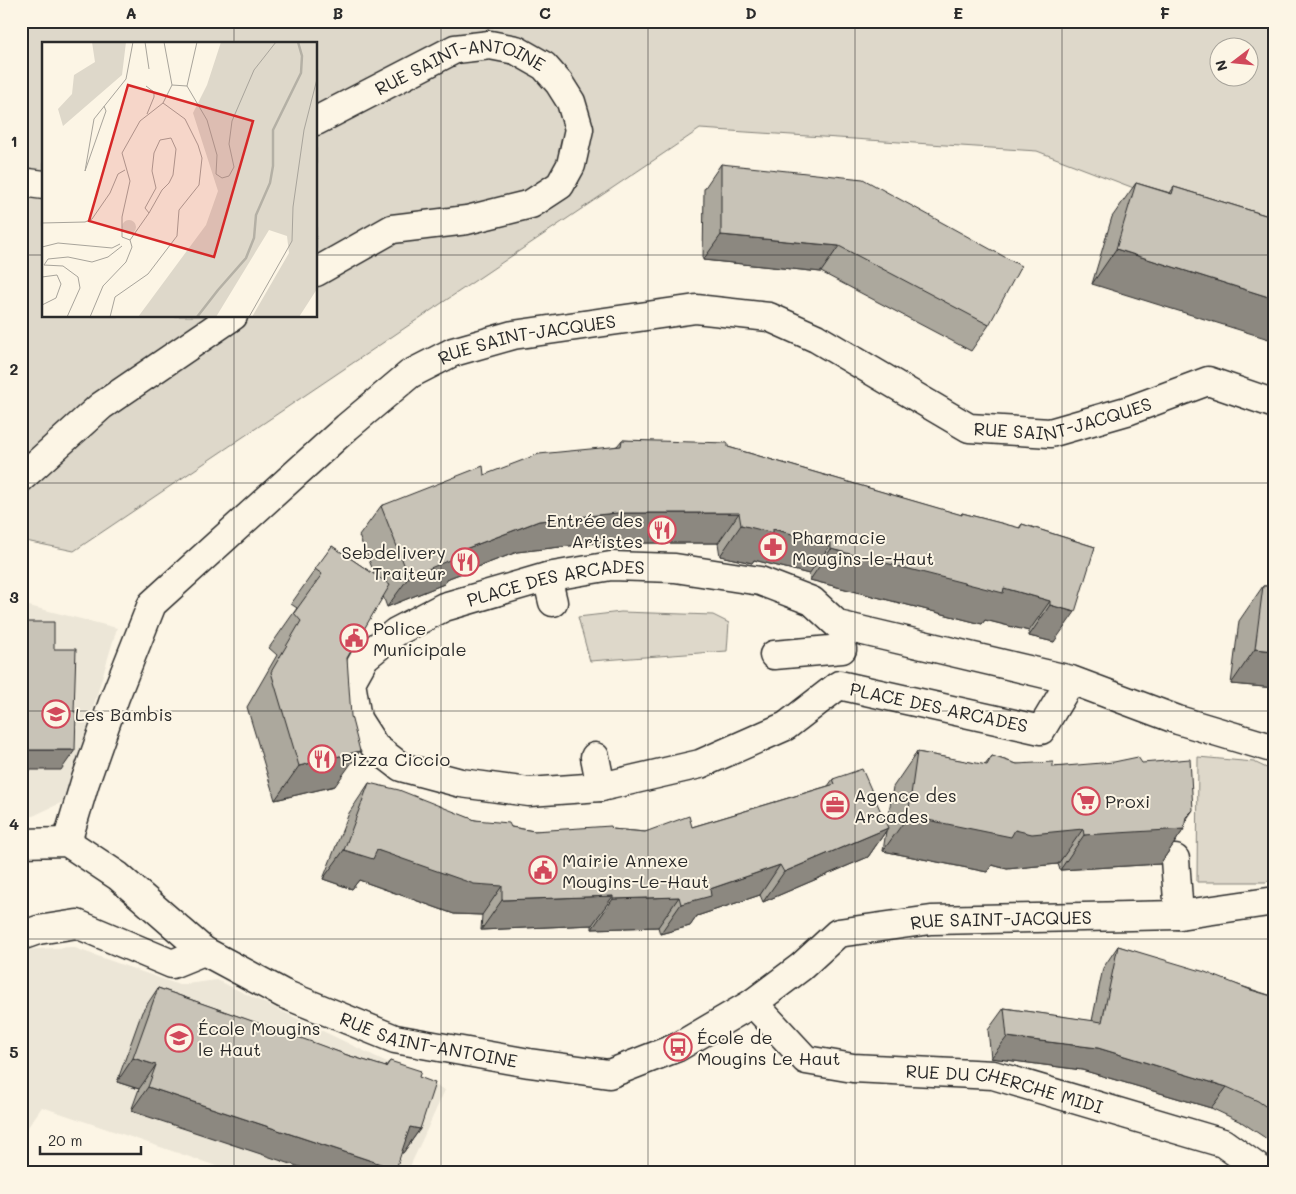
<svg xmlns="http://www.w3.org/2000/svg" width="1296" height="1194" viewBox="0 0 1296 1194" font-family="Mali,sans-serif">
<rect width="100%" height="100%" fill="#fcf5e5"/>
<filter id="ink" filterUnits="userSpaceOnUse"><feTurbulence type="fractalNoise" baseFrequency=".02" numOctaves="2"/><feDisplacementMap in="SourceGraphic" scale="10" xChannelSelector="R" yChannelSelector="G"/><feConvolveMatrix kernelMatrix="1 2 1 2 8 2 1 2 1" color-interpolation-filters="sRGB"/></filter>
<g filter="url(#ink)">
<path fill="#ece6d7" d="M 21,604 L 117,628 L 65,801 L 33,816 L 21,817 Z
M 72,947 L 179,985 L 217,980 L 445,1090 L 407,1173 L 237,1173 L 42,1107 L 21,1137 L 21,950 Z"/>
<path fill="#ded8ca" stroke="#84827a" fill-rule="evenodd" d="M 21,21 L 1275,21 L 1275,242 L 1037,151 L 700,129 L 74,551 L 21,540 ZM 44,44 L 316,44 L 316,316 L 44,316 ZM 1218,48 L 1248,48 L 1248,78 L 1218,78 Z
M 621,612 L 713,615 L 729,623 L 727,651 L 590,661 L 578,617 Z
M 1198,757 L 1254,762 L 1275,772 L 1275,878 L 1266,882 L 1197,882 Z"/>
<g fill="none" stroke-linecap="round" stroke-linejoin="round">
<g stroke="#2b2b2b" stroke-width="31">
<g id="minor">
<path id="s1" d="M 316,121 L 455,49 L 490,45 L 516,50 L 544,66 L 559,83 L 571,102 L 579,129 L 571,165 L 560,185 L 531,204 L 467,220 L 392,229 L 316,272"/>
<path d="M 21,182 L 44,185"/>
<path d="M 21,478 L 101,406 L 233,316"/>
<path d="M 547,577 L 553,602"/>
<path d="M 774,655 L 842,649"/>
<path id="s2" d="M 1071,680 L 1041,730 L 839,685 L 786,726 L 700,764 L 601,787 L 529,792 L 461,783 L 401,767 L 375,747 L 357,719 L 351,682 L 365,657 L 396,632 L 444,607 L 547,577 L 611,566 L 675,568 L 760,581 L 812,601 L 838,625 L 1071,680 L 1178,720 L 1275,749"/>
<path d="M 595,757 L 601,787"/>
<path id="s3" d="M 67,842 L 85,782 L 115,697 L 152,604 L 347,427 L 410,374 L 453,352 L 513,335 L 696,309 L 769,317 L 816,338 L 969,428 L 1050,433 L 1130,410 L 1208,381 L 1275,404"/>
<path id="s4" d="M 21,843 L 67,842 L 118,876 L 204,951 L 284,994 L 395,1039 L 529,1063 L 609,1074 L 678,1047 L 753,1003 L 801,967 L 838,933 L 931,920 L 1179,915 L 1275,901"/>
<path d="M 1175,859 L 1179,915"/>
<path d="M 21,936 L 38,930 L 77,924 L 172,964 L 204,951"/>
<path id="s5" d="M 753,1003 L 806,1060 L 853,1068 L 993,1075 L 1223,1143 L 1265,1173"/>
</g>
</g>
<use href="#minor" stroke="#fcf5e5" stroke-width="28"/>
</g>
<path fill="#aca89d" stroke="#2b2b2b" d="M 721,164 L 989,325 L 971,351 L 821,272 L 703,260 L 704,189 Z
M 1136,183 L 1170,193 L 1174,187 L 1275,218 L 1092,284 L 1112,217 Z
M 622,440 L 728,447 L 961,515 L 962,513 L 1019,528 L 1022,524 L 1095,547 L 1054,642 L 1029,636 L 1029,631 L 985,620 L 982,624 L 810,580 L 809,574 L 754,560 L 752,563 L 720,556 L 718,543 L 595,543 L 517,552 L 449,578 L 444,584 L 387,607 L 383,596 L 347,658 L 335,786 L 275,800 L 247,707 L 277,655 L 269,648 L 297,608 L 291,604 L 332,546 L 375,575 L 359,536 L 381,506 L 484,475 L 617,446 Z
M 1263,586 L 1275,586 L 1275,688 L 1231,684 L 1239,621 Z
M 917,752 L 985,765 L 992,756 L 1017,764 L 1053,767 L 1142,763 L 1185,822 L 1184,829 L 1160,864 L 1060,870 L 1058,864 L 1007,869 L 992,865 L 987,872 L 883,851 L 886,831 L 868,857 L 763,902 L 760,895 L 697,916 L 690,926 L 660,934 L 658,927 L 592,929 L 592,925 L 481,930 L 482,915 L 454,914 L 359,880 L 352,889 L 323,879 L 349,813 L 369,783 L 475,820 L 511,827 L 534,831 L 612,829 L 645,832 L 692,827 L 828,786 L 833,779 L 887,825 L 893,787 Z
M 1118,946 L 1275,997 L 1275,1147 L 1264,1137 L 1243,1123 L 1211,1108 L 1082,1070 L 991,1058 L 988,1030 L 1004,1008 L 1092,1021 L 1103,968 Z
M 158,988 L 347,1055 L 385,1067 L 390,1061 L 419,1077 L 420,1129 L 403,1153 L 131,1111 L 139,1089 L 117,1082 L 142,1012 Z"/>
<path fill="#8c8880" stroke="#2b2b2b" d="M 721,235 L 839,246 L 821,272 L 703,260 Z
M 1116,249 L 1275,299 L 1275,341 L 1092,284 Z
M 617,513 L 739,513 L 718,543 L 595,543 L 517,552 L 449,578 L 444,584 L 387,607 L 409,577 L 465,549 L 539,521 Z
M 741,525 L 773,529 L 831,544 L 809,574 L 754,560 L 752,563 L 720,556 Z
M 831,549 L 1004,588 L 1050,601 L 1029,631 L 985,620 L 982,624 L 810,580 Z
M 1050,605 L 1075,612 L 1054,642 L 1029,636 Z
M 1255,649 L 1275,651 L 1275,688 L 1231,684 Z
M 21,750 L 75,750 L 61,770 L 21,770 Z
M 360,751 L 335,786 L 275,800 L 299,766 Z
M 1193,810 L 1180,829 L 1184,829 L 1160,864 L 1060,870 L 1084,835 L 1186,817 Z
M 908,816 L 1015,830 L 1083,829 L 1058,864 L 1007,869 L 992,865 L 987,872 L 883,851 Z
M 888,828 L 868,857 L 763,902 L 784,872 Z
M 344,850 L 377,850 L 502,886 L 482,915 L 454,914 L 359,880 L 352,889 L 323,879 Z
M 780,865 L 760,895 L 697,916 L 690,926 L 660,934 L 681,904 L 710,889 Z
M 613,896 L 592,925 L 481,930 L 502,900 Z
M 679,897 L 658,927 L 592,929 L 613,899 Z
M 1007,1037 L 1098,1048 L 1227,1087 L 1211,1108 L 1082,1070 L 991,1058 Z
M 133,1058 L 156,1065 L 139,1089 L 117,1082 Z
M 148,1087 L 396,1169 L 393,1173 L 318,1173 L 131,1111 Z
M 410,1127 L 420,1129 L 403,1153 L 393,1151 Z"/>
<path fill="#c8c3b7" stroke="#2b2b2b" d="M 721,164 L 863,179 L 1021,266 L 989,325 L 839,246 L 721,235 Z
M 1136,183 L 1172,194 L 1174,187 L 1275,218 L 1275,299 L 1116,249 Z
M 622,440 L 728,443 L 728,447 L 962,515 L 962,513 L 1020,528 L 1022,524 L 1095,547 L 1075,612 L 1050,605 L 1050,601 L 1004,588 L 1003,593 L 831,549 L 831,544 L 773,529 L 773,533 L 741,525 L 739,513 L 617,513 L 539,521 L 465,549 L 466,553 L 409,577 L 381,506 L 483,466 L 484,475 L 539,454 L 621,446 Z
M 332,546 L 390,585 L 347,658 L 351,716 L 360,751 L 299,766 L 271,672 L 301,621 L 294,613 L 322,574 L 315,569 Z
M 1263,586 L 1275,586 L 1275,651 L 1255,649 Z
M 21,622 L 54,622 L 54,649 L 76,649 L 74,712 L 76,712 L 75,750 L 21,750 Z
M 917,752 L 987,765 L 992,756 L 1017,764 L 1053,762 L 1053,767 L 1114,762 L 1138,757 L 1142,763 L 1190,759 L 1193,810 L 1186,817 L 1184,829 L 1084,835 L 1083,829 L 1032,834 L 1015,830 L 1011,837 L 908,816 Z
M 862,769 L 888,828 L 784,872 L 780,865 L 710,889 L 711,896 L 681,904 L 679,897 L 613,899 L 613,896 L 502,900 L 502,886 L 474,884 L 377,850 L 373,859 L 344,850 L 369,783 L 399,790 L 475,820 L 509,823 L 511,827 L 534,831 L 611,826 L 612,829 L 645,832 L 689,816 L 692,827 L 835,784 L 833,779 Z
M 1118,946 L 1205,972 L 1251,990 L 1275,997 L 1275,1113 L 1258,1101 L 1227,1087 L 1098,1048 L 1007,1037 L 1004,1008 L 1102,1022 Z
M 158,988 L 312,1042 L 347,1055 L 386,1067 L 390,1061 L 421,1071 L 419,1077 L 435,1083 L 420,1129 L 410,1127 L 396,1169 L 148,1087 L 156,1065 L 133,1058 Z"/>
</g>
<path fill="none" stroke="#2b2b2b" stroke-width="1" stroke-opacity="0.55" d="M 234,21 L 234,44M 441,21 L 441,1173M 648,21 L 648,1173M 855,21 L 855,1173M 1062,21 L 1062,1173M 21,255 L 44,255M 316,255 L 1275,255M 234,316 L 234,1173M 21,483 L 1275,483M 21,711 L 1275,711M 21,939 L 1275,939"/>
<defs>
<g id="restaurant-ring" transform="scale(1.4375)"><circle r="9.5" fill="#fcf5e5" stroke="#d1495b" stroke-width="1.5"/><path d="M-5-6h1v4h1v-4h1v4h1v-4h1v5L-1.5 .5V6h-2V.5L-5-1ZM5-6V6H3V1.5H1.5Q1.5-4 5-6Z" fill="#d1495b"/></g>
<g id="pharmacy-ring" transform="scale(1.4375)"><circle r="9.5" fill="#fcf5e5" stroke="#d1495b" stroke-width="1.5"/><path d="M-2-6h4v4h4v4h-4v4h-4v-4h-4v-4h4Z" fill="#d1495b"/></g>
<g id="civic-ring" transform="scale(1.4375)"><circle r="9.5" fill="#fcf5e5" stroke="#d1495b" stroke-width="1.5"/><path d="M-.6-6.5H3V-4.5H.6V-3L4-1V1h2V6H-6V1h2V-1L-.6-3ZM-1.2 2.5V6h2.4V2.5Z" fill="#d1495b"/></g>
<g id="school-ring" transform="scale(1.4375)"><circle r="9.5" fill="#fcf5e5" stroke="#d1495b" stroke-width="1.5"/><path d="M0-5L7-2L0 1L-7-2ZM-4 1L0 2.5L4 1V4Q0 6-4 4Z" fill="#d1495b"/></g>
<g id="supermarket-ring" transform="scale(1.4375)"><circle r="9.5" fill="#fcf5e5" stroke="#d1495b" stroke-width="1.5"/><path d="M-6-5.5h2.5l.6 2H6L4.5 2H-2.5L-4.4-4H-6ZM-1.5 3.2a1.3 1.3 0 1 0 .1 0ZM3 3.2a1.3 1.3 0 1 0 .1 0Z" fill="#d1495b"/></g>
<g id="office-ring" transform="scale(1.4375)"><circle r="9.5" fill="#fcf5e5" stroke="#d1495b" stroke-width="1.5"/><path d="M-6-3h4V-5.5h4V-3h4V5H-6ZM-1-4.5V-3h2v-1.5ZM-6 0V1H6V0Z" fill="#d1495b"/></g>
<g id="bus-ring" transform="scale(1.4375)"><circle r="9.5" fill="#fcf5e5" stroke="#d1495b" stroke-width="1.5"/><path d="M-5-6H5V4H4V6H2V4H-2V6H-4V4H-5ZM-3.5-4V0h7V-4ZM-3.5 1.2v1.5H-2V1.2ZM2 1.2v1.5H3.5V1.2Z" fill="#d1495b"/></g>
</defs>
<g fill-rule="evenodd">
<use href="#restaurant-ring" x="662" y="530"/>
<use href="#pharmacy-ring" x="773" y="547"/>
<use href="#restaurant-ring" x="465" y="562"/>
<use href="#civic-ring" x="354" y="638"/>
<use href="#school-ring" x="56" y="714"/>
<use href="#restaurant-ring" x="322" y="759"/>
<use href="#supermarket-ring" x="1086" y="801"/>
<use href="#office-ring" x="835" y="805"/>
<use href="#civic-ring" x="543" y="870"/>
<use href="#school-ring" x="179" y="1038"/>
<use href="#bus-ring" x="678" y="1047"/>
</g>
<g text-anchor="middle" dominant-baseline="central" stroke-width="4" stroke-linejoin="round" paint-order="stroke">
<g font-size="18" fill="#2b2b2b" stroke="#fcf5e5">
<text stroke="none"><textPath href="#s1" startOffset="159">RUE SAINT-ANTOINE</textPath></text>
<text stroke="none"><textPath href="#s3" startOffset="722">RUE SAINT-JACQUES</textPath></text>
<text stroke="none"><textPath href="#s3" startOffset="1292">RUE SAINT-JACQUES</textPath></text>
<text stroke="none"><textPath href="#s2" startOffset="1072">PLACE DES ARCADES</textPath></text>
<text transform="translate(939 707) rotate(12)">PLACE DES ARCADES</text>
<text stroke="none"><textPath href="#s4" startOffset="1084">RUE SAINT-JACQUES</textPath></text>
<text stroke="none"><textPath href="#s4" startOffset="465">RUE SAINT-ANTOINE</textPath></text>
<text stroke="none"><textPath href="#s5" startOffset="279">RUE DU CHERCHE MIDI</textPath></text>
</g>
<g font-size="18" fill="#2b2b2b" stroke="#fcf5e5" text-anchor="start">
<text x="643" y="520" text-anchor="end">Entrée des<tspan x="643" dy="21">Artistes</tspan></text>
<text x="792" y="537">Pharmacie<tspan x="792" dy="21">Mougins-le-Haut</tspan></text>
<text x="446" y="552" text-anchor="end">Sebdelivery<tspan x="446" dy="21">Traiteur</tspan></text>
<text x="373" y="628">Police<tspan x="373" dy="21">Municipale</tspan></text>
<text x="75" y="714">Les Bambis</text>
<text x="341" y="759">Pizza Ciccio</text>
<text x="854" y="795">Agence des<tspan x="854" dy="21">Arcades</tspan></text>
<text x="1105" y="801">Proxi</text>
<text x="562" y="860">Mairie Annexe<tspan x="562" dy="21">Mougins-Le-Haut</tspan></text>
<text x="198" y="1028">École Mougins<tspan x="198" dy="21">le Haut</tspan></text>
<text x="697" y="1037">École de<tspan x="697" dy="21">Mougins Le Haut</tspan></text>
</g>
</g>
<g transform="translate(42 42)">
<rect width="275" height="275" fill="#fcf5e5"/>
<path d="M 50,0 L 84,0 L 80,33 L 21,84 L 16,67 L 30,52 L 32,33 L 53,20 ZM 179,0 L 275,0 L 275,247 L 257,275 L 210,275 L 247,211 L 245,194 L 227,188 L 174,275 L 96,275 L 164,183 L 176,149 L 151,71 L 165,43 ZM80 185a7 7 0 1 1 14 0a7 7 0 1 1-14 0Z" fill="#ded8ca"/>
<path fill="none" stroke="#b4b0a5" stroke-width="2.5" d="M 176,248 L 204,216 L 212,196 L 214,173 L 228,141 L 231,124 L 231,88 L 259,31 L 260,14 L 256,0M 155,275 L 176,248"/>
<path fill="none" stroke="#a8a49b" stroke-width="1" d="M 103,0 L 107,27M 122,0 L 130,43M 104,44 L 112,50 L 112,55 L 105,72M 145,44 L 155,0M 62,64 L 64,69 L 43,129 L 52,77 L 84,37 L 91,0M 0,181 L 43,180 L 50,177 L 68,151 L 76,132 L 83,128M 80,195 L 80,175 L 88,139 L 80,111 L 98,79 L 121,61 L 130,43 L 145,44 L 165,78 L 175,113 L 174,132 L 180,136 L 187,134 L 192,125 L 187,102 L 190,79 L 212,28 L 234,0M 88,198 L 107,171 L 120,148 L 127,141 L 131,133 L 134,107 L 129,96 L 118,98 L 112,111 L 110,129 L 114,146 L 103,166 L 107,171M 0,205 L 16,201 L 70,206 L 78,202M 0,235 L 15,233 L 19,242 L 14,256 L 0,263M 25,275 L 38,246 L 36,235 L 21,224 L 2,223 L 6,217 L 26,215 L 50,220 L 66,215 L 80,204M 48,275 L 61,244 L 84,220 L 90,205 L 88,198 L 80,195M 68,275 L 73,255 L 106,232 L 135,194 L 137,168 L 157,143 L 160,116 L 156,103 L 143,77 L 121,61M 207,275 L 250,199 L 251,165 L 262,88 L 275,37"/>
<path fill="#d62828" fill-opacity="0.15" stroke="#d62828" stroke-width="2.5" d="M 86,43 L 211,79 L 172,215 L 47,179 Z"/>
<rect width="275" height="275" fill="none" stroke="#2b2b2b" stroke-width="2.5"/>
</g>
<rect width="1296" height="1194" fill="none" stroke="#fcf5e5" stroke-width="55"/>
<g transform="translate(1234 62) rotate(254)"><circle r="24" fill="#fcf5e5" stroke="#a8a49b"/>
<path d="M0-4L9 19L0 12L-9 19Z" fill="#d1495b"/>
<text y="-8" font-size="14" font-weight="bold" text-anchor="middle" fill="#2b2b2b">N</text>
</g>
<path d="M40 1146v8h101v-8" fill="none" stroke="#2b2b2b" stroke-width="2.5"/>
<text x="48" y="1146" font-size="15" fill="#2b2b2b" stroke="#fcf5e5" stroke-width="4" paint-order="stroke">20 m</text>
<rect x="28" y="28" width="1240" height="1138" fill="none" stroke="#2b2b2b" stroke-width="2"/>
<g font-size="16" text-anchor="middle" font-weight="bold" fill="#2b2b2b">
<text x="131" y="19">A</text>
<text x="338" y="19">B</text>
<text x="545" y="19">C</text>
<text x="751" y="19">D</text>
<text x="958" y="19">E</text>
<text x="1165" y="19">F</text>
<text x="14" y="147">1</text>
<text x="14" y="375">2</text>
<text x="14" y="603">3</text>
<text x="14" y="830">4</text>
<text x="14" y="1058">5</text>
</g>
</svg>
